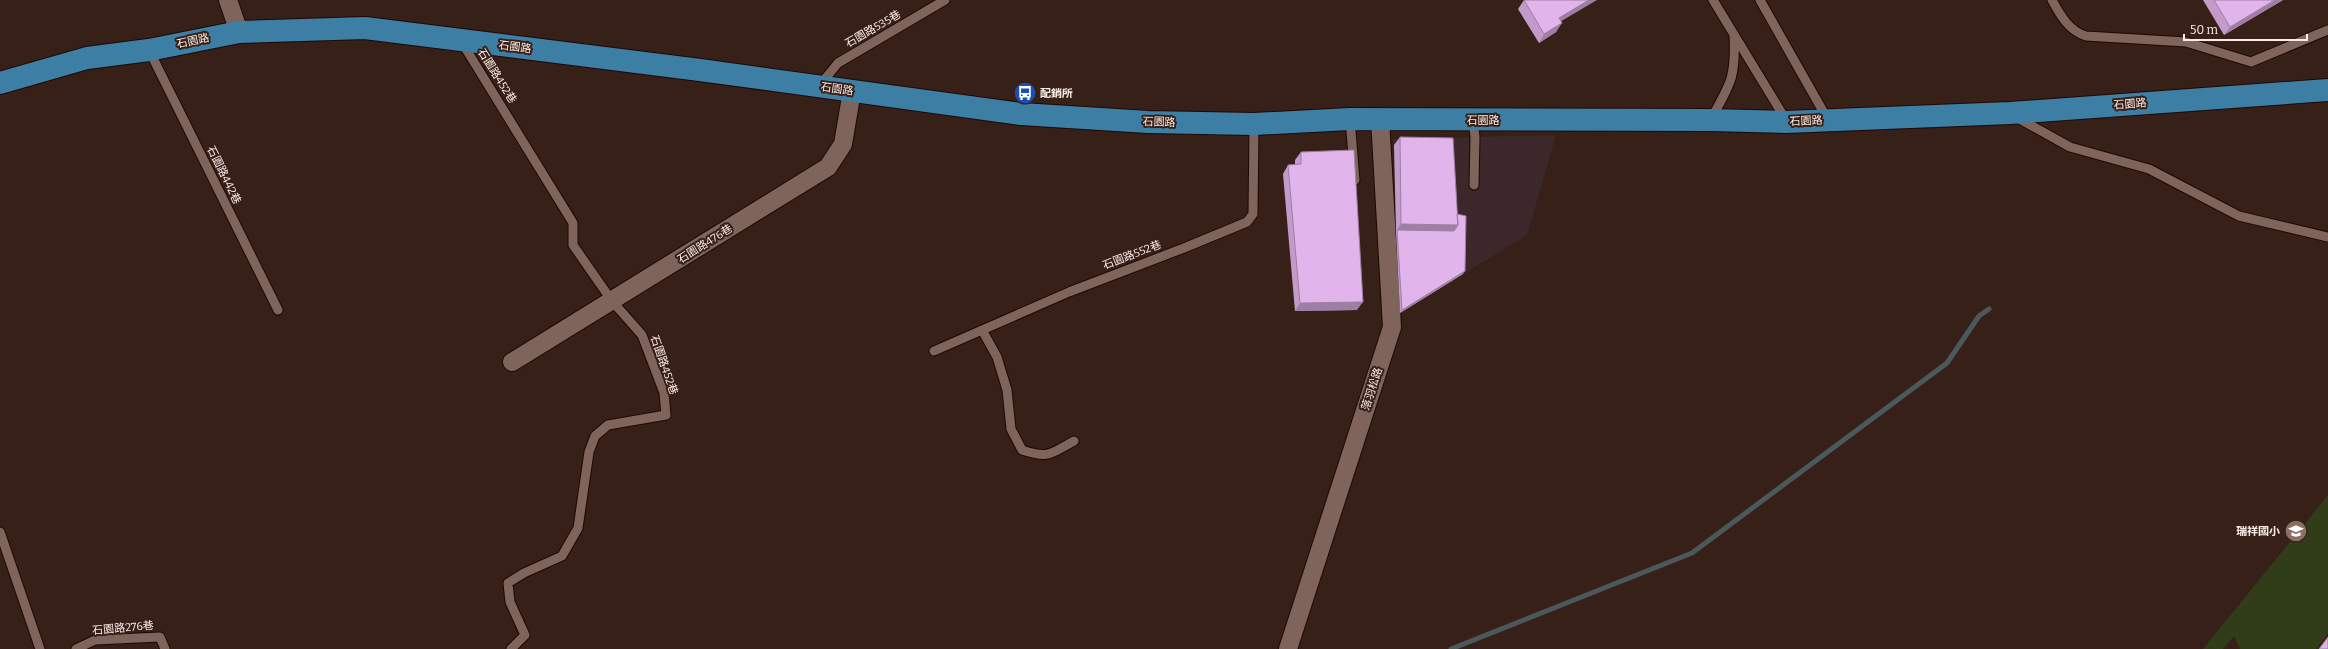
<svg xmlns="http://www.w3.org/2000/svg" width="2328" height="649" viewBox="0 0 2328 649" font-family="Bitter,'Noto Sans TC',serif">
<rect width="100%" height="100%" fill="#372018"/>
<path fill="#3c282a" d="M 1556,135 L 1527,235 L 1400,313 L 1393,139 Z"/>
<path fill="#313c18" d="M 2328,495 L 2328,633 L 2316,649 L 2240,649 L 2234,636 L 2223,649 L 2203,649 Z"/>
<g fill="none" stroke-linecap="round" stroke-linejoin="round">
<path stroke="#4c595c" stroke-width="5" d="M 1451,649 L 1692,553 L 1947,363 L 1979,316 L 1989,309"/>
<g stroke="#1d0904" stroke-width="11">
<path id="lane" d="M 1713,0 L 1786,120
M 1760,0 L 1828,120
M 2052,0 C 2060,15 2069,31 2086,36 L 2186,42 L 2251,62 L 2328,30
M 461,41 L 573,223 L 573,245 L 612,301 L 642,335 L 664,393 L 666,415 L 608,425 L 595,436 L 589,452 L 578,528 L 562,556 L 524,573 L 508,583 L 510,602 L 525,635 L 511,649
M 149,50 L 278,310
M 820,85 L 838,63 L 945,0
M 2016,117 L 2070,147 L 2149,169 L 2239,216 L 2328,237
M 1350,119 L 1355,180
M 1711,119 C 1731,83 1736,77 1734,35
M 1473,120 L 1475,137 L 1474,185
M 982,330 L 997,357 L 1007,390 L 1011,429 L 1022,450 C 1049,459 1050,454 1074,441
M 934,351 L 1069,292 L 1184,248 L 1247,222 L 1253,214 L 1254,124
M 0,532 L 40,649
M 76,649 L 95,640 L 160,637 L 165,649"/>
</g>
<g stroke="#1d0904" stroke-width="20">
<path id="street" d="M 228,0 L 239,32
M 512,362 L 828,167 L 843,144 L 852,91
M 1288,649 L 1392,327 L 1380,119"/>
</g>
<g stroke="#1d0904" stroke-width="24">
<path id="primary" d="M 0,83 L 87,58 L 149,50 L 239,32 L 365,28 L 700,70 L 1021,114 L 1148,122 L 1254,124 L 1350,119 L 1710,120 L 1786,122 L 2010,113 L 2328,90"/>
</g>
<use href="#lane" stroke="#7e645a" stroke-width="9"/>
<use href="#street" stroke="#7e645a" stroke-width="18"/>
<use href="#primary" stroke="#3d7fa4" stroke-width="22"/>
</g>
<path fill="#c29bca" d="M 1524,0 L 1561,22 L 1556,32 L 1539,43 L 1518,9 Z
M 2203,0 L 2283,0 L 2224,35 Z
M 1400,137 L 1457,214 L 1463,274 L 1400,313 L 1396,233 L 1394,145 Z
M 1301,152 L 1357,310 L 1295,311 L 1283,174 L 1288,165 L 1295,165 L 1295,160 Z"/>
<path fill="#9e7ea4" d="M 1589,0 L 1597,0 L 1553,26 L 1559,18 Z
M 2275,0 L 2283,0 L 2224,35 L 2230,27 Z
M 1562,23 L 1556,32 L 1539,43 L 1544,34 Z
M 1401,224 L 1458,225 L 1452,233 L 1397,230 Z
M 1465,271 L 1463,274 L 1400,313 L 1402,310 Z
M 1363,302 L 1357,310 L 1295,311 L 1300,303 Z"/>
<path fill="#e1b4eb" stroke="#9e7ea4" d="M 1524,0 L 1589,0 L 1559,18 L 1562,23 L 1544,34 Z
M 2214,0 L 2275,0 L 2230,27 Z
M 1400,137 L 1453,138 L 1458,225 L 1401,224 Z
M 1354,150 L 1363,302 L 1300,303 L 1288,165 L 1301,164 L 1301,152 Z
M 1457,214 L 1466,216 L 1465,271 L 1402,310 L 1397,230 L 1454,231 L 1458,225 Z
M 2328,637 L 2328,649 L 2319,649 Z"/>
<defs>
<g id="bus-disc" transform="scale(1.15)"><circle r="9.5" fill="#1a4fb4" stroke="#372018"/><path d="M-5-6H5V4H4V6H2V4H-2V6H-4V4H-5ZM-3.5-4V0h7V-4ZM-3.5 1.2v1.5H-2V1.2ZM2 1.2v1.5H3.5V1.2Z" fill="#fff"/></g>
<g id="school-disc" transform="scale(1.15)"><circle r="9.5" fill="#8d6e63" stroke="#372018"/><path d="M0-5L7-2L0 1L-7-2ZM-4 1L0 2.5L4 1V4Q0 6-4 4Z" fill="#fff"/></g>
</defs>
<g fill-rule="evenodd">
<use href="#bus-disc" x="1025" y="93"/>
<use href="#school-disc" x="2296" y="531"/>
</g>
<g text-anchor="middle" dominant-baseline="central" stroke-width="4" stroke-linejoin="round" paint-order="stroke">
<g font-size="11" fill="#fcece7" stroke="#372018">
<text transform="translate(873 29) rotate(-30)">石園路535巷</text>
<text transform="translate(193 41) rotate(-12)">石園路</text>
<text transform="translate(515 47) rotate(7)">石園路</text>
<text transform="translate(497 76) rotate(58)">石園路452巷</text>
<text transform="translate(837 89) rotate(8)">石園路</text>
<text transform="translate(2130 104) rotate(-4)">石園路</text>
<text x="1483" y="120">石園路</text>
<text transform="translate(1806 121) rotate(-3)">石園路</text>
<text transform="translate(1159 122) rotate(2)">石園路</text>
<text transform="translate(224 175) rotate(64)">石園路442巷</text>
<text transform="translate(705 244) rotate(-32)">石園路476巷</text>
<text transform="translate(1132 255) rotate(-21)">石園路552巷</text>
<text transform="translate(664 365) rotate(71)">石園路452巷</text>
<text transform="translate(1372 389) rotate(-72)">落羽松路</text>
<text transform="translate(123 628) rotate(-5)">石園路276巷</text>
</g>
<g font-size="11" font-weight="bold" fill="#fcece7" stroke="#372018" text-anchor="start">
<text x="1040" y="93">配銷所</text>
<text x="2280" y="531" text-anchor="end">瑞祥國小</text>
</g>
</g>
<path d="M2184 34v6h123v-6" fill="none" stroke="#fcece7" stroke-width="2"/>
<text x="2190" y="34" font-size="12" fill="#fcece7" stroke="#372018" stroke-width="3" paint-order="stroke">50 m</text>
</svg>
